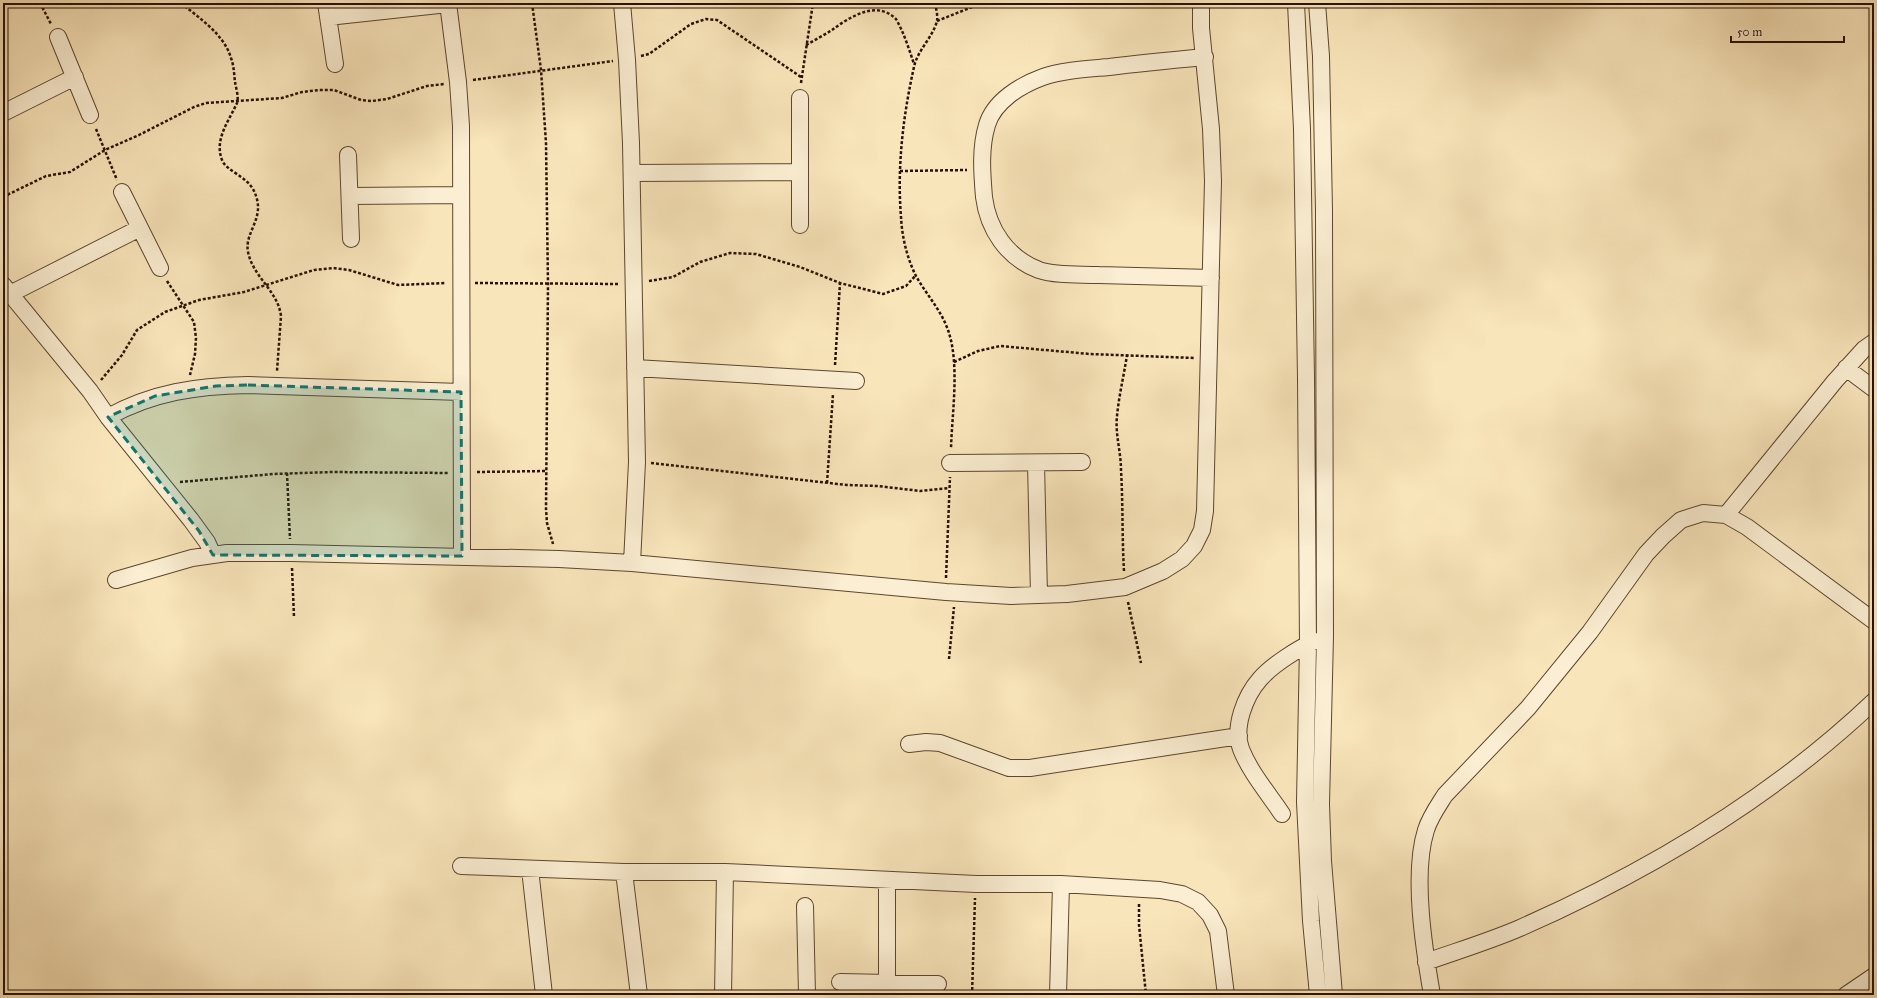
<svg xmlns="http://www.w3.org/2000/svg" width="1877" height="998" viewBox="0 0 1877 998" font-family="'IM FELL Great Primer',serif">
<rect width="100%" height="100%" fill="#f9e5ba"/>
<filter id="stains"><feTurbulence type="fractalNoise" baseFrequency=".005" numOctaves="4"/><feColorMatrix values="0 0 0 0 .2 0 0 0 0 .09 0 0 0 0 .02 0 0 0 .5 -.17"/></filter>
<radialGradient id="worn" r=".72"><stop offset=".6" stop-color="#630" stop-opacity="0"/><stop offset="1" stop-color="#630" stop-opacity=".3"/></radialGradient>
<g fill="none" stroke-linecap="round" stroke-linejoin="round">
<g stroke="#5c462e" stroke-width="18">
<path id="street" d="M 326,3 L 335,64
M 448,3 L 458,82 L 461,126 L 462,556
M 622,3 L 627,60 L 631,143 L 637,462 L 632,563
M 1296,3 L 1302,129 L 1306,378 L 1308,644 L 1305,802 L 1311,921 L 1318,995
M 1317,3 L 1321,56 L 1324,211 L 1325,636 L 1321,804 L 1323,861 L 1334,995
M 328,17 L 448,4
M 58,37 L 90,115
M 1205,57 C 1173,60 1141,63 1109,67 C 1087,69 1063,70 1043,77 C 1021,85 994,101 987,125 C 980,148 982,173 984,197 C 988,229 1007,258 1039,270 C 1057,276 1080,274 1099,275 C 1136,276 1174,277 1211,278
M 800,98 L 800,225
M 3,113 L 75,77
M 348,155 L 351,239
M 632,173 L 800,172
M 122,192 L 160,268
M 350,196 L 461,195
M 3,285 L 90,391 L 108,417 L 191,520 L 207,542 L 213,555
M 10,294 L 140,228
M 635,368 L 856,381
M 1846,368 L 1874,389
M 108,417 C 153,392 197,386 248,385 L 461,392
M 950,463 L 1082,462
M 1036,463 L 1039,595
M 1726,515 L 1835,381 L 1864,349 L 1874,342
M 116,580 L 192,558 L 227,553 L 291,553 L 559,559 L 632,563 L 946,592 L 1011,596 L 1067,594 L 1125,587 L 1163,571 L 1182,559 L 1194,546 L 1202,530 L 1205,511 L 1213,181 L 1211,129 L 1201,28 L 1201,3
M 909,744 L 926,742 L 940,743 L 1009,768 L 1030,768 L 1239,736
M 1282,814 C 1268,793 1250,772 1241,749 C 1233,727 1245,696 1260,679 C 1272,665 1299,648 1315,641
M 461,866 L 624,872 L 725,872 L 976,884 L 1061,884 L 1160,890 L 1182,894 L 1198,902 L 1210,915 L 1218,931 L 1226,995
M 530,869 L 544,995
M 624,872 L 639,995
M 805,906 L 807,995
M 1426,962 C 1457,951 1490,941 1520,928 C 1649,871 1772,798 1874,701
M 840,982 L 938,984
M 887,983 L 887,880
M 723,995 L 725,872
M 1058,995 L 1061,884
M 1432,995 C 1424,949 1412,874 1426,830 C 1430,817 1438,806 1445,795 L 1528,708 L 1590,632 L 1646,554 L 1663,536 L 1681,520 L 1703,513 L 1726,515 L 1747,527 L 1874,621
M 1846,995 L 1874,976"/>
</g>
<path stroke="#281100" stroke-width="2.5" stroke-dasharray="3 2" stroke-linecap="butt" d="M 40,3 L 51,24
M 181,3 C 199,18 224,34 231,58 C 234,66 234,74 235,82 C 236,88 239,97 237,103 C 229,121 214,139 222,160 C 226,171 247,176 254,191 C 267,218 244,231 248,252 C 253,277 278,291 281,316 L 277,371
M 532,3 L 541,70 L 546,143 L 548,284 L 546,509 L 547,523 L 553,544
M 935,3 C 936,8 938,16 937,21 C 933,37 917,51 914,67 C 903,116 897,167 901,217 C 902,237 907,258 916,276 C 926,294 941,310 948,330 C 960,364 952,413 951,448
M 937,21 L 982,3
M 806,45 C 815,40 824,35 832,30 C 851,16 877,0 896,19 C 904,33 909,49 914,64
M 641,56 L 649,54 L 691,24 L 706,19 L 717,20 L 801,77
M 473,80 L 613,61
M 801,83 L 813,3
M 96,129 L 117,180
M 900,171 L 967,170
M 3,197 L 46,176 L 70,172 L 105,150 L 139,135 L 194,107 L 206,103 L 282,98 L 302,92 L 319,90 L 334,90 L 361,100 L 372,101 L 387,99 L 427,86 L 444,84
M 167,281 L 194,322 L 196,338 L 195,354 L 190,375
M 649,281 L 673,277 L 700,262 L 730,253 L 756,254 L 800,267 L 840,283 L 883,294 L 906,286 L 916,275
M 475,283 L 620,284
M 954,362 L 978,351 L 1000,346 L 1090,354 L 1194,358
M 835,365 L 840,283
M 101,380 L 122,355 L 137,330 L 165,312 L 199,300 L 244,292 L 314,270 L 333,268 L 349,270 L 398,285 L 446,283
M 651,463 L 847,485 L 878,486 L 920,491 L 949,488
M 477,472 L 547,471
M 287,473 L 290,539
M 180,482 L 273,474 L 332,472 L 448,473
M 827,483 L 833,394
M 292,568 L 294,617
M 1124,571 C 1122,538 1123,504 1121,470 C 1121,452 1115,434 1117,416 C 1119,395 1124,375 1127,355
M 946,578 L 950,477
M 1128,602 L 1141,663
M 949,659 L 954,607
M 1139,904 L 1139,925 L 1146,995
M 972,995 L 975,898"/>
<use href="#street" stroke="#fbeed2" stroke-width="16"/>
</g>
<path fill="#0f766e" fill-opacity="0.2" stroke="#0f766e" stroke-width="3" stroke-dasharray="8 5" stroke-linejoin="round" d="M 248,385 L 461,392 L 462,556 L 213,555 L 199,531 L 108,417 L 155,396 L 216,386 Z"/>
<rect width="1877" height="998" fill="none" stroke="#f9e5ba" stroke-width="16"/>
<rect x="4" y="4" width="1869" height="990" fill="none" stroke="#281100" stroke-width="2"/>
<rect x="8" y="8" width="1861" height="982" fill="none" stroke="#281100"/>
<path d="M1731 36v6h113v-6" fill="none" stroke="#281100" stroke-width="2"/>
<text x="1737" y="36" font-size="12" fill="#281100" stroke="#fbeed2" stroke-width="3" paint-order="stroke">50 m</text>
<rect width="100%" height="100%" filter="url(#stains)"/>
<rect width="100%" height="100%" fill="url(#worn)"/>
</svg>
